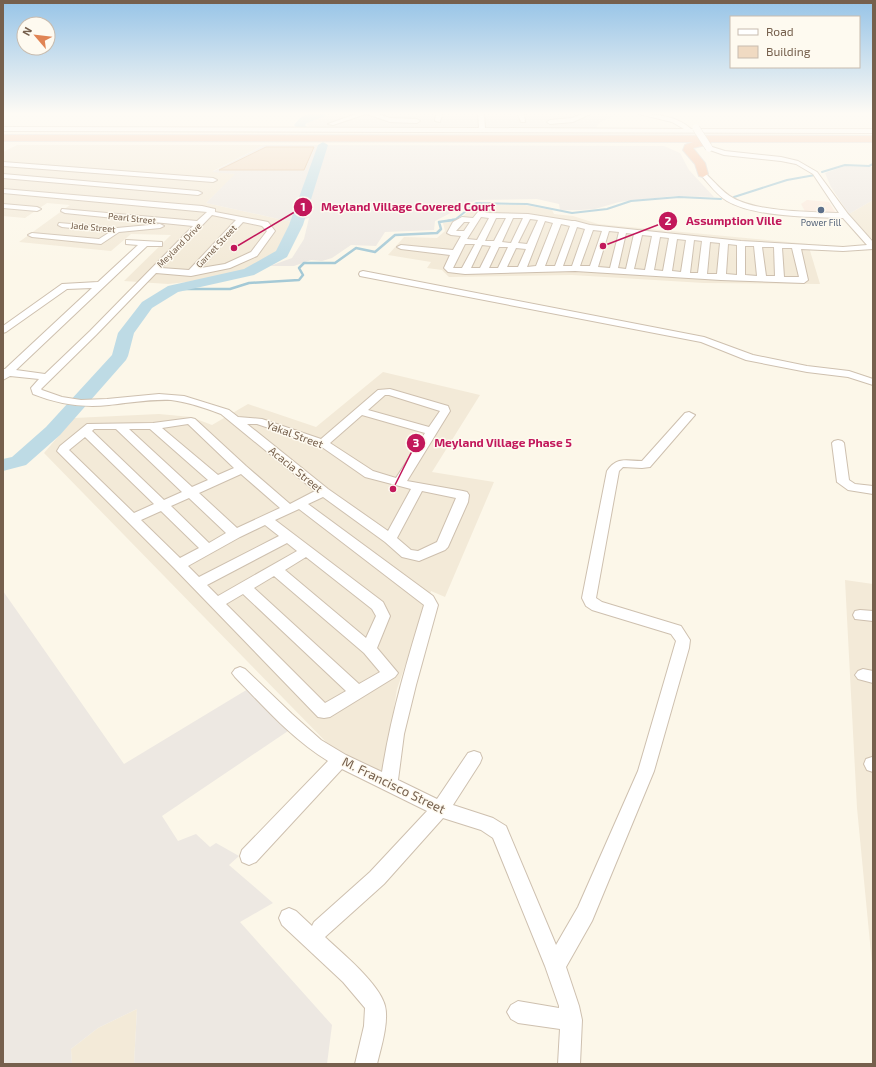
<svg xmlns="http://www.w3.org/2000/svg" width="876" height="1067" viewBox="0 0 876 1067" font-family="'Exo 2',sans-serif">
<rect width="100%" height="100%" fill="#fcf7e9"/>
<path fill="#f3ead8" d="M 17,145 L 264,145 L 213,171 L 236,174 L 206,203 L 292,222 L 278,254 L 244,271 L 197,281 L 168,284 L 124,281 L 171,235 L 131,234 L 111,251 L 19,242 L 70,205 L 47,203 L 25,218 L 3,216 L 3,152 Z
M 873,200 L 873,238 L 871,238 L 849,214 Z
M 478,204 L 525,205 L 552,210 L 554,214 L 573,216 L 598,224 L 808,244 L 820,284 L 704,283 L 572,275 L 449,277 L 442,270 L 427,268 L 431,262 L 388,255 L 404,237 L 437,238 L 445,231 L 443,223 L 458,220 Z
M 383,372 L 480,395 L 432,472 L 494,482 L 445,597 L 431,591 L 397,689 L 383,777 L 330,746 L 44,453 L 74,418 L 159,414 L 191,417 L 212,425 L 248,404 L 316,427 Z
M 845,580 L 873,584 L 873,974 L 857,808 Z
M 137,1009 L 134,1064 L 72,1064 L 71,1049 L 98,1028 Z"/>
<path fill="#fbeadd" d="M 807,200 L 829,202 L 837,215 L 806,213 L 801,204 Z"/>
<path fill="#ede8e2" d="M 330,114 L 621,114 L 600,122 L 595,130 L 312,129 L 307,125 L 309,118 Z
M 264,145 L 664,146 L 680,153 L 689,170 L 714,197 L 674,196 L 619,202 L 595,209 L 581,210 L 560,210 L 559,204 L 537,199 L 476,200 L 435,221 L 434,230 L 385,232 L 376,246 L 351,245 L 332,258 L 322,261 L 311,260 L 294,266 L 270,266 L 292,258 L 304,239 L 309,218 L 292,222 L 206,203 L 235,174 L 212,172 Z
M 845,166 L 873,167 L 873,200 L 849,214 L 831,187 L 825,173 Z
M 3,591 L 124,764 L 248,689 L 288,731 L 162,816 L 178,841 L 196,834 L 210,847 L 216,843 L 239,856 L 229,865 L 273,903 L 240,922 L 332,1025 L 327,1064 L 134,1064 L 137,1009 L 98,1028 L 71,1049 L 72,1064 L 3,1064 Z"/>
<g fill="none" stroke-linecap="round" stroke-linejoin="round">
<path stroke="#a4c9d6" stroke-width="2" d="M 822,172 L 845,165 L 869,166 L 873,164
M 734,197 L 787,180 L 815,175
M 447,221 L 456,219 L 476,203 L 527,204 L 572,213 L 607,209 L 631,201 L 679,197 L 721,199"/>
<path stroke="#a4c9d6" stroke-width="2.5" d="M 173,289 L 230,289 L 249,283 L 299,280 L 303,275 L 299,268 L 304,263 L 335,263 L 356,248 L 375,252 L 395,235 L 437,233 L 441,229 L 439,222 L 453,220"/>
<path fill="#bedbe5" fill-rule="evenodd" d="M 308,114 L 326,114 L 325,116 L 307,123 L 305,125 L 308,128 L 307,130 L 299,130 L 294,125 L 300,118 Z
M 323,142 L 328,145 L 303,225 L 287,257 L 254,275 L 178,292 L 152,308 L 134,333 L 128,356 L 126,360 L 60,435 L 26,465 L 3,471 L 3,459 L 12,457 L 46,427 L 112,355 L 118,333 L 142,302 L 168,286 L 244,269 L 276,251 L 289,225 L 318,145 Z"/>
</g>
<path fill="#f0dac2" stroke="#e2c3a3" d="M 266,147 L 314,147 L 304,170 L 219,170 Z"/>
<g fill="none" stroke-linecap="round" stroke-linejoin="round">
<g stroke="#cec0af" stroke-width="2">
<path id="minor" d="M 356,114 L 366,114 L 333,125 L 328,124 Z
M 367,114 L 377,114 L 390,118 L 417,119 L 420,121 L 417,123 L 390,122 Z
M 436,114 L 442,114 L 440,122 L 435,121 Z
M 478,114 L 484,114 L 485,128 L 684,129 L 672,122 L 639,114 C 657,114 677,116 691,129 L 873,129 L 873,133 L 3,131 L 3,127 L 479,128 Z
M 518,114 L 524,114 L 525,122 L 521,122 Z
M 582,114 L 590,114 L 573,122 L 550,124 L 547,122 L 550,120 L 572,118 Z
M 709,146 L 725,151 L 781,157 L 798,161 L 817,172 L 848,214 L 873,242 L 873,249 L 843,251 L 801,249 L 808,280 L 804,283 L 721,280 L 575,271 L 465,274 L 448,272 L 444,268 L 450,255 L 401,249 L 397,247 L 401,245 L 453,250 L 461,236 L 451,235 L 447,233 L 453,222 L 462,217 L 473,218 L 481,208 L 491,203 L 495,205 L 485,213 L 528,214 L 572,221 L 575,221 L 590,225 L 741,241 L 843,247 L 867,245 L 843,218 C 811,217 754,217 727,201 C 717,195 709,184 701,175 L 701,173 L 705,173 C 714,181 722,192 733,198 C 758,212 810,212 839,213 L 813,174 L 796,164 L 781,161 L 724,155 L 707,149 L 706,148 ZM 481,217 L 489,218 L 477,240 L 467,239 ZM 496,218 L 506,218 L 494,241 L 485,241 ZM 513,218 L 523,218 L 511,243 L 502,242 ZM 530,219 L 538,220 L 527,244 L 518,243 ZM 545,221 L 553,223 L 536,266 L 527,267 ZM 464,222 L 470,222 L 464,231 L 456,231 ZM 561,224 L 570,226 L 555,266 L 545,266 ZM 577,227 L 585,229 L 572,266 L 563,266 ZM 593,230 L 602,231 L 590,266 L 580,266 ZM 609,231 L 619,232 L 610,268 L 598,267 ZM 626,233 L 634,234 L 626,269 L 618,268 ZM 642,235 L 652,236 L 645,270 L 634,269 ZM 660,237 L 669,238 L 663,271 L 654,270 ZM 677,239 L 686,240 L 681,272 L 672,271 ZM 694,240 L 702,241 L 698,273 L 690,273 ZM 710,242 L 720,243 L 717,274 L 707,274 ZM 465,244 L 475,244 L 462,268 L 453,268 ZM 728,244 L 737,245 L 737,275 L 726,274 ZM 482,245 L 491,246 L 480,268 L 471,268 ZM 745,246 L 754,246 L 757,276 L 745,275 ZM 499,247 L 508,247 L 498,268 L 489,268 ZM 762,247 L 774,247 L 775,276 L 766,276 ZM 516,248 L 526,249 L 518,267 L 507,267 ZM 782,248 L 792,248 L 799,277 L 784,277 Z
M 3,162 L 213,178 L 217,180 L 213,182 L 3,166 Z
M 3,174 L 198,191 L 202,193 L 198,195 L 3,178 Z
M 3,189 L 202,206 L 215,209 L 215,212 L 268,222 L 275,231 L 257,256 L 230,268 L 191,276 L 156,273 L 96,335 L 41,389 L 42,390 L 62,397 L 81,400 L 107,399 L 159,394 L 184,396 L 229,410 L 238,417 L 262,419 L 321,439 L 378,390 L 390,389 L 448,406 L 450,411 L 407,481 L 463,491 L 467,492 L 469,495 L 468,502 L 448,547 L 445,550 L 419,561 L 402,557 L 385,542 L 323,497 L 308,504 L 433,596 L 438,605 L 416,685 L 404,734 L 398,780 L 437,799 L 468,753 L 474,751 L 480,753 L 482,758 L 480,763 L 453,805 L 493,818 L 506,826 L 556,945 L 578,907 L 638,771 L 676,641 L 671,634 L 592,610 L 586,606 L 582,598 L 607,471 C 617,456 627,461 642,461 L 685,413 L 689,412 L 695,415 L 650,467 L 642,468 L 623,467 L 619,471 L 596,598 L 602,602 L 681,626 L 690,640 L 689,648 L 654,771 L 592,921 L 566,967 L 579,1006 L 582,1020 L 580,1064 L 558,1064 L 560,1029 L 518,1023 L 511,1019 L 507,1012 L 511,1005 L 518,1001 L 559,1008 L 559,1006 L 545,966 L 493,838 L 481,830 L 443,818 L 384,884 L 325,937 C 342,953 380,984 385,1006 C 389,1022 381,1048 377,1064 L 355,1064 L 364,1026 L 365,1008 L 343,982 L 282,925 L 279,918 L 282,911 L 289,908 L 296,911 L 312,926 L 314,922 L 370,872 L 427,811 L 342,769 L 256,862 L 249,865 L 242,862 L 240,856 L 242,850 L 328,761 C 292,739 264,707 235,677 L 232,673 L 235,669 L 240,667 L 245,669 L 292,714 L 321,740 L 346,755 L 382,772 C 391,715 407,661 424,605 L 299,509 L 275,520 L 383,602 L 390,616 L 377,648 L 398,673 L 395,677 L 330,717 L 324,718 L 318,717 L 174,568 L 57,451 L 60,446 L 87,424 L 153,423 L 191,418 L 195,419 L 246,466 L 290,504 L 315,491 L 221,414 C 205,408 188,402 171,400 C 150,399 129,403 109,405 C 83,408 58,404 33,394 L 31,388 L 39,379 L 10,376 L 3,380 L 3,369 L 5,369 L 92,288 L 67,289 L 6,332 L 3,333 L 3,326 L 62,284 L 98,282 L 138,245 L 126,244 L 126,240 L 162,242 L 162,246 L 147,246 L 16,370 L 45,374 L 90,331 L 193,226 L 65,213 L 61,211 L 62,209 L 197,221 L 207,212 L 3,193 ZM 212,215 L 236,220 L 189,270 L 161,268 ZM 243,222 L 262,226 L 267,231 L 251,252 L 225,264 L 201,268 ZM 385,395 L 389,395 L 440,411 L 429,427 L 368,410 ZM 362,415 L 425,433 L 396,478 L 373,471 L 330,443 ZM 188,424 L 234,468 L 218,475 L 162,428 ZM 247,424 L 257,424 L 319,445 L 365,477 L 411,489 L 388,531 L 328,489 ZM 94,429 L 116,429 L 182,492 L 164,500 L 92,431 ZM 129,429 L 150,429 L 208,480 L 192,487 ZM 85,437 L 154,504 L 134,513 L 69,450 ZM 241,474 L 280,508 L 237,528 L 199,493 ZM 422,491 L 456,498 L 437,542 L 418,551 L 411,550 L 397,538 ZM 189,498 L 226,533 L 209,543 L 171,506 ZM 161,511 L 199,548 L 180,558 L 141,520 ZM 265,525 L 279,536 L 199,577 L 188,566 L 240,537 ZM 287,543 L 297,551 L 218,596 L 207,585 ZM 306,557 L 372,609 L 376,616 L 366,638 L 285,570 ZM 274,576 L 364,653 L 380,672 L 359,684 L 254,588 ZM 243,594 L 346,691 L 325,703 L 226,604 Z
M 3,204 L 37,207 L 41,209 L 37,211 L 3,208 Z
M 59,223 L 117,228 L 160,224 L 164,226 L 160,228 L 119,232 L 101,244 L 32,237 L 28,235 L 32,233 L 99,239 L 110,232 L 62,227 L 58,225 Z
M 363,271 L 704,337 L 753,355 L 807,366 L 849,371 L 873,379 L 873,385 L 848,377 L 807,372 L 746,360 L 701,342 L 360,276 L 359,274 L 360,272 Z
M 838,440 L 842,441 L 844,443 L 849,480 L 855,484 L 873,486 L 873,494 L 848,490 L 837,482 L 832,443 L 834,441 Z
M 860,610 L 873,611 L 873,621 L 855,619 L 853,615 L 855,611 Z
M 863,669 L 873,671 L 873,683 L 858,679 L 855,675 L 858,671 Z
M 872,757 L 873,757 L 873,772 L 867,770 L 864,764 L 866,759 Z"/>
</g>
<g stroke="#dbd6d1" stroke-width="2">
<path id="highway" d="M 3,135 L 873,136 L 873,142 L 711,142 L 710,144 L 693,148 L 705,163 L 708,174 L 703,177 L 699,176 L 695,164 L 683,150 L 685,145 L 693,142 L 3,141 Z"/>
</g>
<use href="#minor" fill="#fff" fill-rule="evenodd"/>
<use href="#highway" fill="#f3c1a3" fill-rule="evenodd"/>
<g stroke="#cec0af" stroke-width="8" stroke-linecap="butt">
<path id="minor-bridge" d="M 696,128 L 709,148"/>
</g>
<use href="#minor-bridge" stroke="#fff" stroke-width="7"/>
</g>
<linearGradient id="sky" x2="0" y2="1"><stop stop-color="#97c4e7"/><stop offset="0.43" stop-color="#fefbf5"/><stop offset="1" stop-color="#fefbf5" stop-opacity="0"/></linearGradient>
<rect width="876" height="264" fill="url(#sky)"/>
<circle fill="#5c6f8a" stroke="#fefaf0" stroke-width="1.5" cx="821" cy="210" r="4"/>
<g text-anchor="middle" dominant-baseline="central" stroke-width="3" stroke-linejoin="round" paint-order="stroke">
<g font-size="9" fill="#76604d" stroke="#fefaf0">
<text transform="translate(132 218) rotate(6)">Pearl Street</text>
<text transform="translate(93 227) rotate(5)">Jade Street</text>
<text transform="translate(179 245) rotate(-45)">Meyland Drive</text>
<text transform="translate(216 246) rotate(-47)">Garnet Street</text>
</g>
<g font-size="9" fill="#4e5e75" stroke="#fefaf0">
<text x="821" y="222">Power Fill</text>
</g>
<g font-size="11" fill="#76604d" stroke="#fefaf0">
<text transform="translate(295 434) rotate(20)">Yakal Street</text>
<text transform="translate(296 469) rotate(39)">Acacia Street</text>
</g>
<g font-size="13" fill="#76604d" stroke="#fefaf0">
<text transform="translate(394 785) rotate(26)">M. Francisco Street</text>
</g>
</g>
<path fill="none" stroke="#c2185b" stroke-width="1.5" d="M234 248L303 207M603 246L668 221M393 489L416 443"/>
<g fill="#c2185b" stroke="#fefaf0" stroke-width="1.5">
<circle cx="234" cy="248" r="4"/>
<circle cx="603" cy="246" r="4"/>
<circle cx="393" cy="489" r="4"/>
<circle cx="303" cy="207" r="10"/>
<circle cx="668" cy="221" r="10"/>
<circle cx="416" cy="443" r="10"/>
</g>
<g font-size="12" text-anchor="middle" font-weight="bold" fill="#fff">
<text x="303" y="211">1</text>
<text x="668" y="225">2</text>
<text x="416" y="447">3</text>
</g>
<g font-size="12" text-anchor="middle" font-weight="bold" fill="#c2185b" stroke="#fefaf0" stroke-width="3" stroke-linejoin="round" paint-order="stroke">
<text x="408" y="211">Meyland Village Covered Court</text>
<text x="734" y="225">Assumption Ville</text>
<text x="503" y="447">Meyland Village Phase 5</text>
</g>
<rect width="876" height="1067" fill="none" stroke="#76604d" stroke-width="8"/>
<rect x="730" y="16" width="130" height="52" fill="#fefaf0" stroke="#c8bcaf"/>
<rect x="738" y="29" width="20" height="6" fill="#ffffff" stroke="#c8bcaf"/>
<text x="766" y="36" font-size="12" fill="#76604d">Road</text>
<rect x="738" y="46" width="20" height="12" fill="#f0dac2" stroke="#c8bcaf"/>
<text x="766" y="56" font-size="12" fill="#76604d">Building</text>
<g transform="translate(36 36) rotate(298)"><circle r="19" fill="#fefaf0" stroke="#c8bcaf"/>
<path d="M0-3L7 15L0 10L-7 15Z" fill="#e08454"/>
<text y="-6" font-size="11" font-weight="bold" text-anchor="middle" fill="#76604d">N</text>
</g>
</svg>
